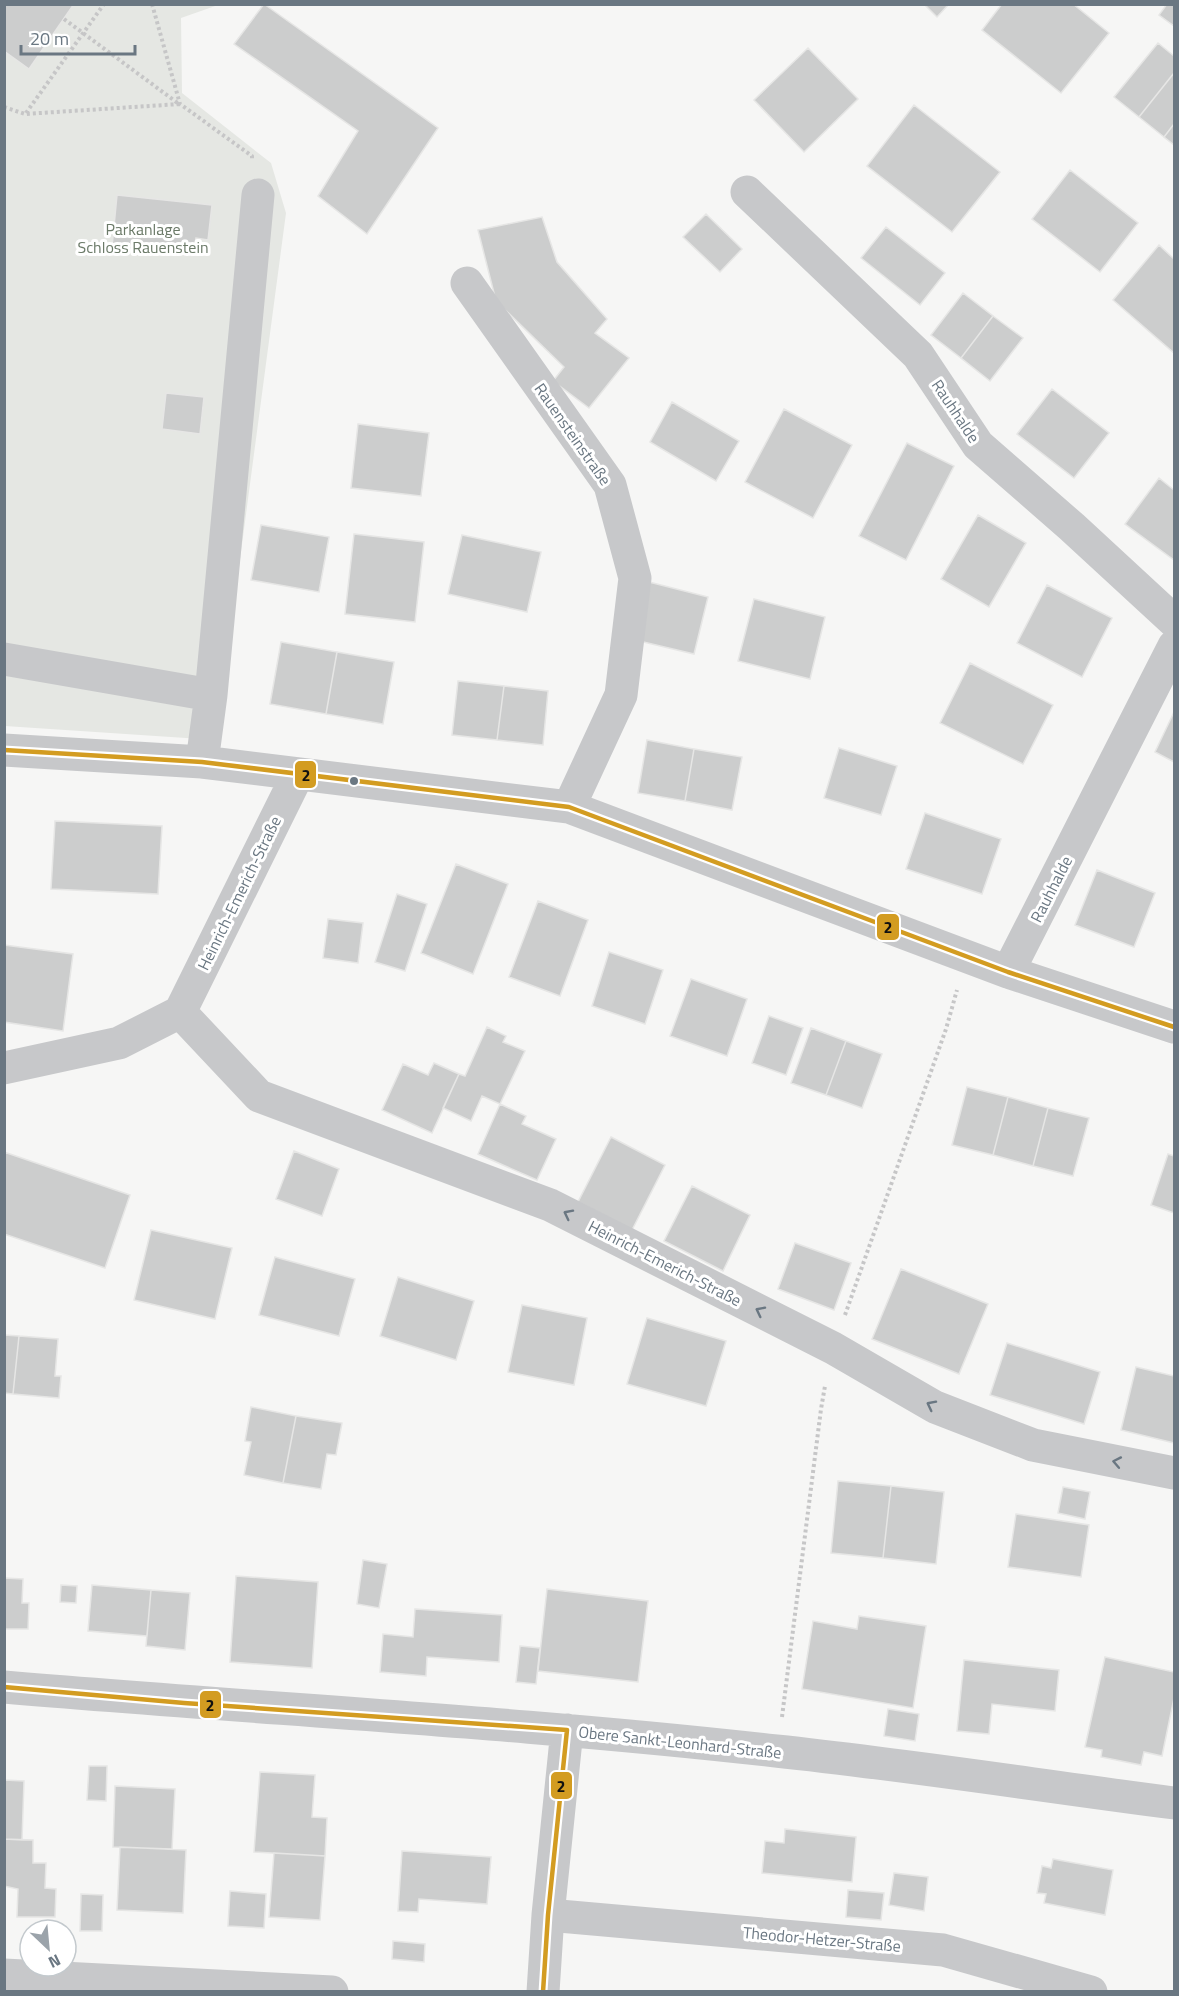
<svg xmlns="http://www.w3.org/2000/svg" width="1179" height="1996" viewBox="0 0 1179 1996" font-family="'Titillium Web',sans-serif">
<rect width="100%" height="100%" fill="#f6f6f5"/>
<path fill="#e5e7e3" d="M 5,5 L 218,5 L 181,18 L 182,93 L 271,163 L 286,213 L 216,740 L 5,726 Z"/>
<path fill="#cccdcd" stroke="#e6e6e5" stroke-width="1.5" d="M 4,4 L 74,4 L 29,69 L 4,51 Z
M 264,4 L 438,128 L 367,234 L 318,196 L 358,131 L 234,44 Z
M 924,4 L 949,4 L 937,17 Z
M 1002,4 L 1073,4 L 1109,33 L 1061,93 L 982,30 Z
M 1167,4 L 1174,4 L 1174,26 L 1159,15 Z
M 1158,43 L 1174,56 L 1174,73 L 1139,117 L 1114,97 Z
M 808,48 L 858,99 L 804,152 L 754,100 Z
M 1174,73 L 1174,124 L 1164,137 L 1139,117 Z
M 914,105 L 1000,172 L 952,232 L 867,166 Z
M 1174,124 L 1174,145 L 1164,137 Z
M 1070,170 L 1138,223 L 1100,272 L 1032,219 Z
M 117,195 L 212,205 L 208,240 L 196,238 L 194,256 L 112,247 Z
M 706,214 L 742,249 L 720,272 L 683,237 Z
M 542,217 L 557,262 L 607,319 L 595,333 L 629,358 L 589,408 L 553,381 L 564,367 L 496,301 L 478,230 Z
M 886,227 L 945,273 L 920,305 L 861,258 Z
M 1159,245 L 1174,259 L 1174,353 L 1113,300 Z
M 963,293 L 993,316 L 961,358 L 931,335 Z
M 993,316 L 1023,338 L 990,381 L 961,358 Z
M 1052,389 L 1109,433 L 1074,478 L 1017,434 Z
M 166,393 L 204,397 L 200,434 L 162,429 Z
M 672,402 L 739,441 L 716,481 L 650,442 Z
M 784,409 L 852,445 L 813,518 L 745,482 Z
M 358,424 L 429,433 L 421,496 L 351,488 Z
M 907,443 L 954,466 L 906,560 L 859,536 Z
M 1159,478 L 1174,490 L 1174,560 L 1125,524 Z
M 978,515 L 1026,543 L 989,607 L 941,579 Z
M 261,525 L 329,537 L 319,592 L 251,580 Z
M 354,534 L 424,542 L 415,622 L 345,614 Z
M 462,535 L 541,552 L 527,612 L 448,594 Z
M 649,582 L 708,597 L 694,654 L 635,640 Z
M 1047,585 L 1112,618 L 1082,677 L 1017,643 Z
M 754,599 L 825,617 L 810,679 L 738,661 Z
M 281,642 L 337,652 L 326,714 L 270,704 Z
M 337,652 L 394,662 L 383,724 L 326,714 Z
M 970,663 L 1053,705 L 1023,764 L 940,723 Z
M 458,681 L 504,686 L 497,740 L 452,735 Z
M 504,686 L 548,691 L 543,745 L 497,740 Z
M 1174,712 L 1174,762 L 1155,752 Z
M 647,740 L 694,749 L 685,801 L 638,793 Z
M 839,748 L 897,766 L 881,815 L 824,798 Z
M 694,749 L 742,757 L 732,810 L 685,801 Z
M 925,813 L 1001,839 L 982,894 L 906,869 Z
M 55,821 L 162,826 L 158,894 L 51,889 Z
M 456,864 L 508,884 L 473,974 L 421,953 Z
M 1097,870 L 1155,893 L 1134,947 L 1075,925 Z
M 397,894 L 427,904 L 405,971 L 375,962 Z
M 538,901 L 588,920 L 560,996 L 509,977 Z
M 328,919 L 363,923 L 358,963 L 323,958 Z
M 4,945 L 73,954 L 63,1031 L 4,1022 Z
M 609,952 L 663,970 L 645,1024 L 592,1006 Z
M 691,979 L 747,999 L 727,1056 L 670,1036 Z
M 769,1016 L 803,1028 L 786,1075 L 752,1063 Z
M 487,1027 L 506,1036 L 503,1042 L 525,1051 L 500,1104 L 482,1096 L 471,1121 L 443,1108 L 459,1074 L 465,1076 Z
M 811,1028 L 846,1041 L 826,1095 L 791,1083 Z
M 846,1041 L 882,1054 L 862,1108 L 826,1095 Z
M 434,1063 L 459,1074 L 432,1133 L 382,1110 L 403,1064 L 428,1075 Z
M 967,1087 L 1008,1097 L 993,1155 L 952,1145 Z
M 1008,1097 L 1048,1108 L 1033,1166 L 993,1155 Z
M 500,1104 L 526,1116 L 522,1124 L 556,1139 L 537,1180 L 478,1154 Z
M 1048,1108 L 1089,1118 L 1073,1176 L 1033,1166 Z
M 611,1137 L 665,1165 L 632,1230 L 578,1202 Z
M 294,1151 L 339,1169 L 322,1216 L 276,1199 Z
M 4,1152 L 130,1195 L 105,1268 L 4,1234 Z
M 1168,1154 L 1174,1156 L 1174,1213 L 1151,1205 Z
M 692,1186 L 750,1215 L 723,1271 L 664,1241 Z
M 151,1230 L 232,1248 L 215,1319 L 134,1300 Z
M 795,1243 L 851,1263 L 834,1310 L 778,1289 Z
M 275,1257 L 355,1279 L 339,1336 L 259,1315 Z
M 901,1269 L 988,1304 L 959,1374 L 872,1339 Z
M 398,1277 L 474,1301 L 456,1360 L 380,1336 Z
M 522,1305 L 587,1318 L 574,1385 L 508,1372 Z
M 647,1318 L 726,1341 L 706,1406 L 627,1384 Z
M 4,1335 L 19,1336 L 13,1394 L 4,1393 Z
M 19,1336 L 58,1339 L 55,1376 L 61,1376 L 59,1398 L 13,1394 Z
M 1007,1343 L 1100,1372 L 1084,1424 L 990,1395 Z
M 1136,1367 L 1174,1376 L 1174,1443 L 1121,1430 Z
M 251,1407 L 296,1416 L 283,1483 L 244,1475 L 251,1442 L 245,1441 Z
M 296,1416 L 342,1423 L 336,1455 L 327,1454 L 321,1489 L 283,1483 Z
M 838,1481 L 891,1486 L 883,1558 L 831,1553 Z
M 891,1486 L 944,1492 L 936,1564 L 883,1558 Z
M 1063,1487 L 1090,1492 L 1085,1519 L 1058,1513 Z
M 1016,1514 L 1089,1525 L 1081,1577 L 1008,1567 Z
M 363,1560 L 387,1564 L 379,1608 L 357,1604 Z
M 236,1576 L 318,1582 L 312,1668 L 230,1662 Z
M 4,1578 L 23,1579 L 22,1603 L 29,1603 L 28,1629 L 4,1629 Z
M 61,1585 L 77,1586 L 76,1603 L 60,1602 Z
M 92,1585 L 151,1590 L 147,1636 L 88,1631 Z
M 547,1589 L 648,1601 L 638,1682 L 538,1671 Z
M 151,1590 L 190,1593 L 185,1650 L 146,1646 Z
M 415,1609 L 502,1615 L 499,1662 L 427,1657 L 426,1676 L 380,1672 L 383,1634 L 413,1637 Z
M 859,1616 L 926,1626 L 913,1708 L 802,1689 L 813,1621 L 857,1629 Z
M 520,1646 L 540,1648 L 536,1684 L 516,1682 Z
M 1105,1657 L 1174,1672 L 1174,1698 L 1162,1756 L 1144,1752 L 1141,1765 L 1101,1757 L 1102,1750 L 1085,1747 Z
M 964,1660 L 1059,1670 L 1055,1711 L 992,1704 L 989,1734 L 957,1731 Z
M 888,1709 L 919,1714 L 915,1741 L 884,1736 Z
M 89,1766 L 107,1766 L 106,1801 L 87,1800 Z
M 260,1772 L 315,1775 L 312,1817 L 327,1818 L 325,1856 L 254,1852 Z
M 4,1780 L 24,1781 L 22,1840 L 4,1839 Z
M 115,1786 L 175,1789 L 172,1849 L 113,1847 Z
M 785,1829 L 856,1837 L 852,1882 L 762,1873 L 765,1841 L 784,1843 Z
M 4,1839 L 33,1840 L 33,1863 L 46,1863 L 45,1888 L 56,1889 L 55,1917 L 17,1917 L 18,1889 L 4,1886 Z
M 120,1847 L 186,1850 L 183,1913 L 117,1910 Z
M 402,1851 L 491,1857 L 487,1904 L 419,1899 L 418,1912 L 398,1911 Z
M 274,1853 L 325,1856 L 320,1920 L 269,1917 Z
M 1053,1859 L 1113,1870 L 1105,1915 L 1044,1903 L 1046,1894 L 1037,1893 L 1042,1866 L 1051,1868 Z
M 894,1873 L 928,1877 L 924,1911 L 889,1905 Z
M 848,1890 L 884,1893 L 881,1920 L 846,1917 Z
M 230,1891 L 266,1894 L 264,1928 L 228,1926 Z
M 81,1894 L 103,1895 L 102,1931 L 80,1931 Z
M 393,1941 L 425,1944 L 424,1962 L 392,1959 Z"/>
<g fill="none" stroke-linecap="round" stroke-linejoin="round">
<path stroke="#c6c6c7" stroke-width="4" stroke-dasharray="3 3" stroke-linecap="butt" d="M 152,4 L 180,104 L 252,156 L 252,159
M 64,19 L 179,104
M 4,107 L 25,114 L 180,104
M 26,113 L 104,4
M 845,1315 L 946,1029 L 957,990
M 782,1717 L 821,1409 L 825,1386"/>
<path stroke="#c7c8ca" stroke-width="33" d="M 747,192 L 918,355 L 978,445 L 1072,527 L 1174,621
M 467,283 L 610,485 L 635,578 L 621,695 L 569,807
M 4,659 L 211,695
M 4,750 L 202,762 L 569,807 L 1008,972 L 1174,1027
M 202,762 L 211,695 L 258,195
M 1008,972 L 1174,646
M 180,1012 L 259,1096 L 550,1205 L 833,1348 L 935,1407 L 1033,1445 L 1174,1473
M 4,1068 L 119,1043 L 180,1012 L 298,774
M 4,1687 C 262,1709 520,1722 776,1751 C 909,1765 1042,1786 1174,1803
M 548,1915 L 943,1950 L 1091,1992
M 4,1975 L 332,1992
M 543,1992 L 548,1915 L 567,1730"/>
<g stroke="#fff" stroke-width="9">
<path id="bus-1" d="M 4,750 L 202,762 L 569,807 L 1008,972 L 1174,1027
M 4,1687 L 184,1703 L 567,1730 L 548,1915 L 543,1992"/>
</g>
<use href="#bus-1" stroke="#d39c21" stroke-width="4.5"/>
</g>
<defs><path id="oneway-chevron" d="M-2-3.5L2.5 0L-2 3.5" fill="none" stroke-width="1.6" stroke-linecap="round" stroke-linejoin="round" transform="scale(1.5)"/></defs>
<g stroke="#6a7782">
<use href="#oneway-chevron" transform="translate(568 1214) rotate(-153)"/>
<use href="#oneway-chevron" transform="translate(760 1311) rotate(-153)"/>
<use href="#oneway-chevron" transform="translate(931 1405) rotate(-153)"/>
<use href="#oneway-chevron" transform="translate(1117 1462) rotate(-169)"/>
</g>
<circle fill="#6a7782" stroke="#fff" stroke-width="2" cx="354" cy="781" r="5"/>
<g text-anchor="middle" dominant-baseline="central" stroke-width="6" stroke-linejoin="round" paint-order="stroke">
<g font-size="16" fill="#6b7a68" stroke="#fff">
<text x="143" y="229">Parkanlage<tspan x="143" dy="18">Schloss Rauenstein</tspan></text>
</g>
<g font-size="16" fill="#6a7782" stroke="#fff">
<text transform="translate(956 411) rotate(56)">Rauhhalde</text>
<text transform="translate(573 434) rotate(55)">Rauensteinstraße</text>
<text transform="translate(1051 889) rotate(-63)">Rauhhalde</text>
<text transform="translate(239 893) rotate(-64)">Heinrich-Emerich-Straße</text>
<text transform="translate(665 1263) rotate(27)">Heinrich-Emerich-Straße</text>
<text transform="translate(680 1742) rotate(6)">Obere Sankt-Leonhard-Straße</text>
<text transform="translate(822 1939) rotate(5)">Theodor-Hetzer-Straße</text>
</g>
</g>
<g stroke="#fff" stroke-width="2">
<rect x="294" y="760" width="23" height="29" rx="6" fill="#d39c21"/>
<rect x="876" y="913" width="24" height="28" rx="6" fill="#d39c21"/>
<rect x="199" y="1690" width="23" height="29" rx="6" fill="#d39c21"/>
<rect x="550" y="1771" width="23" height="29" rx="6" fill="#d39c21"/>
</g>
<g font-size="16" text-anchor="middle" font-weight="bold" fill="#111">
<text x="306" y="781">2</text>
<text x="888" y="933">2</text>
<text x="210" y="1711">2</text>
<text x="561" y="1792">2</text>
</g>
<rect width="1179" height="1996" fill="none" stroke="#6a7782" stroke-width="12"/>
<g transform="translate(48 1948) rotate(154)"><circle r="28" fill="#ffffff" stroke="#c3c9cd" stroke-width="1.5"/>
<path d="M0-4.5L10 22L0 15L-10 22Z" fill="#9ba3aa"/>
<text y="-9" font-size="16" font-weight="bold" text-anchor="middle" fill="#6a7782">N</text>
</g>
<path d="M21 45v9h114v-9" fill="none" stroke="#6a7782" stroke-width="3"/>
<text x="30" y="45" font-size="18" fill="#6a7782" stroke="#ffffff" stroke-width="4.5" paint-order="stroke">20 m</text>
</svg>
